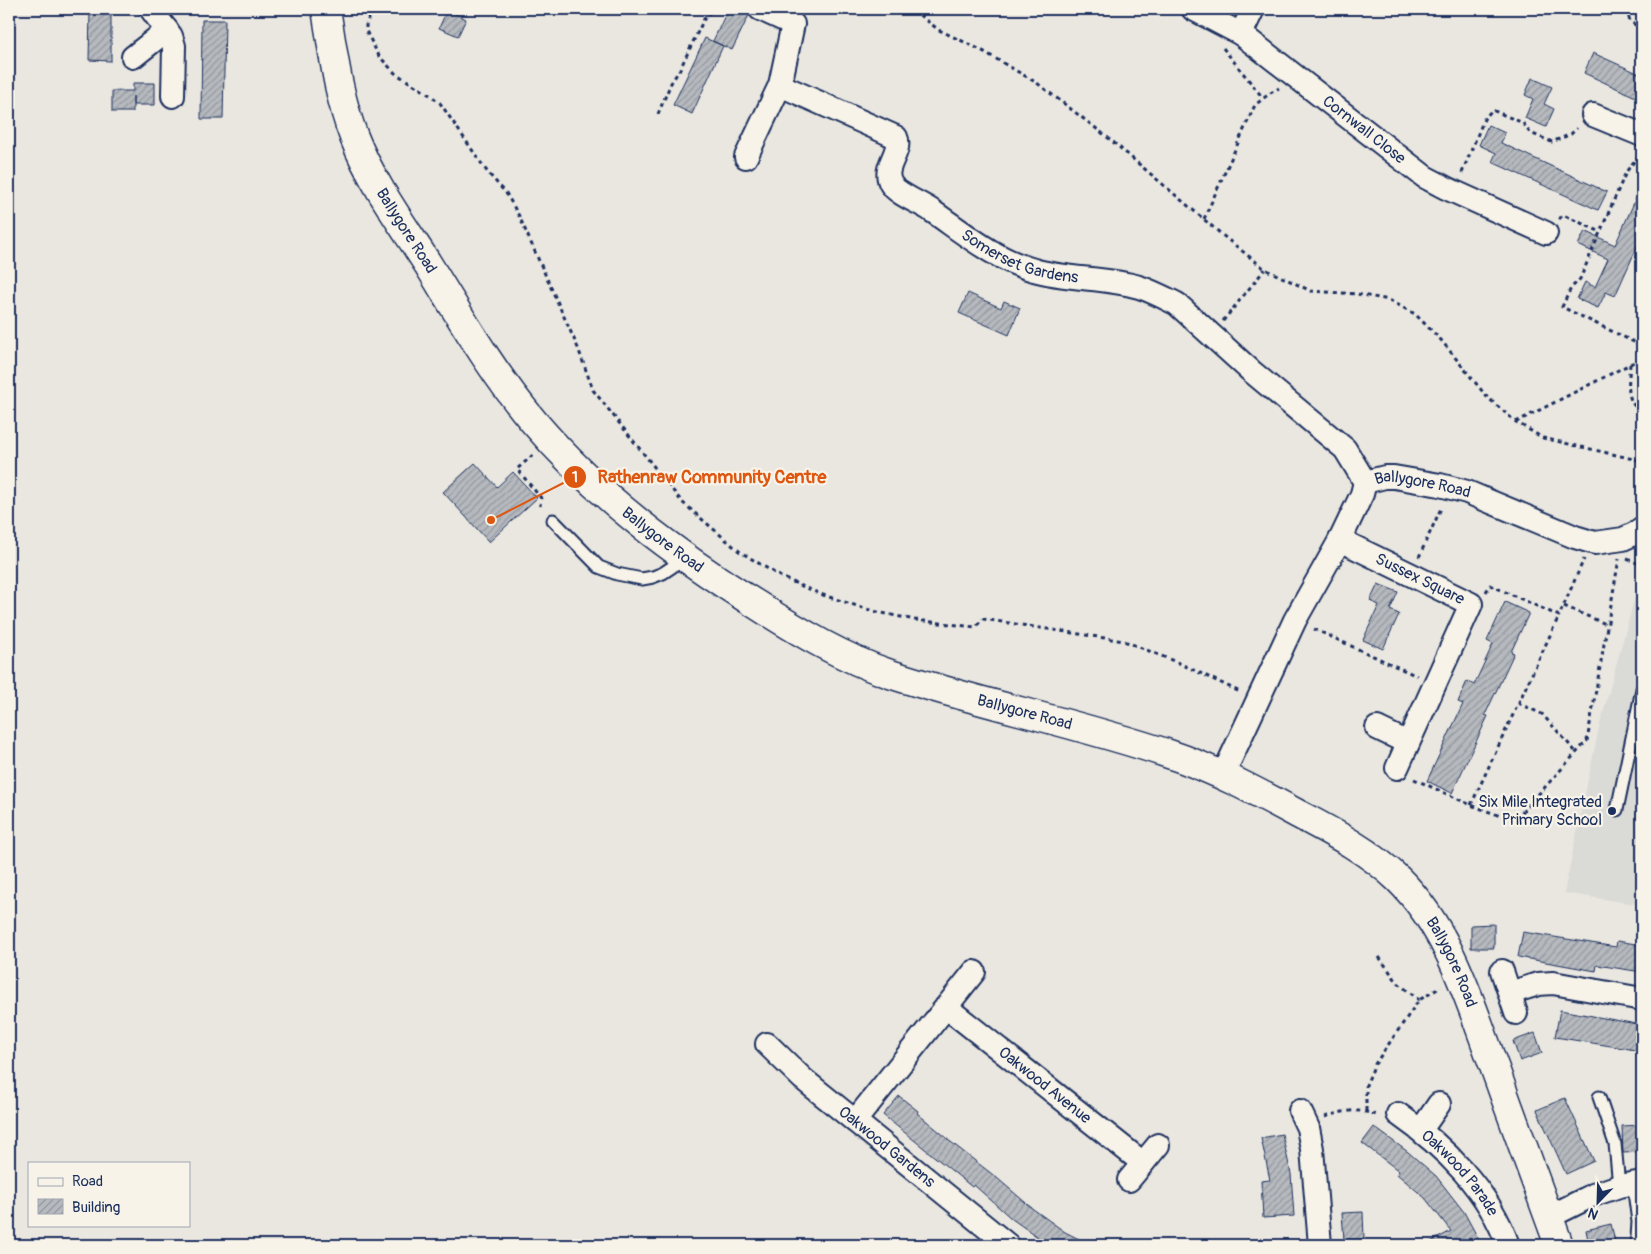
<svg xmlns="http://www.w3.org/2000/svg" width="1651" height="1254" viewBox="0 0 1651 1254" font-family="Pangolin,sans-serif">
<defs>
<pattern id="building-hatch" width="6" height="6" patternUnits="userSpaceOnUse" patternTransform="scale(1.25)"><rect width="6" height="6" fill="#b6babf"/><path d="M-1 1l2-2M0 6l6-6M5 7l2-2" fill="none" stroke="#93989e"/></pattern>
</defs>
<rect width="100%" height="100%" fill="#eae7e0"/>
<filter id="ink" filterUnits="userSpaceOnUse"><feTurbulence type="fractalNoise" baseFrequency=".02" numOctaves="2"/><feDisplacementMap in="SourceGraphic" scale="10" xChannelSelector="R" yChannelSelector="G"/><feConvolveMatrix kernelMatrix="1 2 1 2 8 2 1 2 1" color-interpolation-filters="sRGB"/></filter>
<g filter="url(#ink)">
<path fill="#dadad6" d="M 1636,593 L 1642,594 L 1642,905 L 1564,893 L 1599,728 Z"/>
<path fill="url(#building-hatch)" stroke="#1b2f5e" d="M 90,9 L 111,9 L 111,61 L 89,60 Z
M 728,9 L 747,9 L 749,15 L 732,50 L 713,41 Z
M 447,10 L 466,19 L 458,36 L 439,28 Z
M 202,20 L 225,20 L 223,119 L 201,119 Z
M 705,38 L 723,46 L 692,114 L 673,105 Z
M 1593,53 L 1642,75 L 1642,100 L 1584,73 Z
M 1532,78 L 1552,87 L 1544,104 L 1554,109 L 1546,127 L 1525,118 L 1533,99 L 1525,95 Z
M 133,83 L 155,83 L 155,105 L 133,105 L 133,96 L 133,112 L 112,112 L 112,91 L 133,91 Z
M 1488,125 L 1505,133 L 1501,143 L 1607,192 L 1598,210 L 1492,162 L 1496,153 L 1479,145 Z
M 1642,185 L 1642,236 L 1615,296 L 1606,292 L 1598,308 L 1577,299 L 1585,282 L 1595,287 L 1608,259 L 1578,245 L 1585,231 L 1615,245 Z
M 968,293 L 1001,308 L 1004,301 L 1020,308 L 1009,335 L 959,313 Z
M 475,463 L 497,487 L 513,472 L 537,498 L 489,542 L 443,492 Z
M 1378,584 L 1398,592 L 1390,610 L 1399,614 L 1383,649 L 1363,640 L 1379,605 L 1370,601 Z
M 1505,602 L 1529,613 L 1511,652 L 1514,653 L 1485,715 L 1488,716 L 1452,793 L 1427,781 L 1463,704 L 1458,702 L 1467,681 L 1474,685 L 1493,644 L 1487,641 Z
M 1494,924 L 1494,948 L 1471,948 L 1471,925 Z
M 1523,932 L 1616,947 L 1617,941 L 1642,945 L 1642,972 L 1597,965 L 1596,971 L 1518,957 Z
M 1560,1010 L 1642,1025 L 1642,1051 L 1555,1037 Z
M 1535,1033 L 1542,1053 L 1520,1061 L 1513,1041 Z
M 899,1096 L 918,1111 L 917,1113 L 947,1138 L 947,1139 L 997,1178 L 1033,1209 L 1065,1232 L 1091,1245 L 1049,1245 L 1012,1219 L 974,1185 L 972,1187 L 883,1115 Z
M 1565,1098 L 1594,1161 L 1566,1174 L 1537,1110 Z
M 1642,1125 L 1642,1152 L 1623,1153 L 1622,1126 Z
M 1374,1127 L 1408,1152 L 1436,1176 L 1464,1212 L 1479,1240 L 1469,1245 L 1425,1245 L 1451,1231 L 1425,1198 L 1397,1174 L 1399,1171 L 1362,1143 Z
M 1282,1134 L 1291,1174 L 1294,1216 L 1263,1218 L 1261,1181 L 1270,1180 L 1261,1138 Z
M 1363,1212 L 1364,1239 L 1344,1240 L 1342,1213 Z
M 1611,1224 L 1616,1245 L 1589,1245 L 1586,1230 Z"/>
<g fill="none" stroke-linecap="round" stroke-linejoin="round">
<g stroke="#1b2f5e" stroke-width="15">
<path id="service" d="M 553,520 L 599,567 L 617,574 L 642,579 L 653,577 L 663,573 L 672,567 L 681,556
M 1617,810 L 1642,689
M 1599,1097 L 1615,1144 L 1619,1186
M 1633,1184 L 1638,1222 L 1637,1238"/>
</g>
<g stroke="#1b2f5e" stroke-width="26">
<g id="minor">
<path d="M 151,9 L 171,36 L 174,46 L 173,96"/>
<path id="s1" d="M 760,9 L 793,24 L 780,85 L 896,137 C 903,152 881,167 891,184 C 898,195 921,203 932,211 C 964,233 996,260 1034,270 C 1068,280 1105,277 1139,287 C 1152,291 1165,298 1177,304 L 1251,371 L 1345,449 L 1365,482"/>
<path id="s2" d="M 1193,9 L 1241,34 L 1425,177 L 1446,188 L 1546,233"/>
<path d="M 1241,34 L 1253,9"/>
<path d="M 133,57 L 167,30"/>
<path d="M 1593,115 L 1642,135"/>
<path d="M 746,157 L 780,85"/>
<path id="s3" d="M 1340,540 L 1471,604 L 1397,768"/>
<path d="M 1377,728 L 1408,743"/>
<path id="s4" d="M 1223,775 L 1295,620 L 1340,540 L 1362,494 L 1365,482 L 1385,477 L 1394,477 L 1440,485 L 1467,492 L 1575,537 L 1595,543 L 1623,539 L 1636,533 L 1642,528"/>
<path d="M 1502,971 L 1516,1013"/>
<path d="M 1510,993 L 1538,984 L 1553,983 L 1642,999"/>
<path id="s5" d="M 946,1007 L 1143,1163"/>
<path id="s6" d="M 767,1044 L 803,1079 L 1008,1245"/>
<path d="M 1300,1111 L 1308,1128 L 1312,1149 L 1320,1245"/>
<path id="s7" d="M 1398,1114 C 1444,1146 1489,1191 1508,1245"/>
<path d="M 855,1121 L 974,972"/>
<path d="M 1421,1130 L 1439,1104"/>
<path d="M 1129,1180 L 1158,1145"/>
<path d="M 1549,1217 L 1593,1195 L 1619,1186 L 1642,1182"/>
</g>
</g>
<g stroke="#1b2f5e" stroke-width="31">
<g id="tertiary">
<path id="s8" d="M 326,9 C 333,51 338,96 354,137 C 372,183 403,225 429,266 C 461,318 494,375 534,422 C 597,496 675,554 757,605 C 799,632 843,658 890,674 C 982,704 1077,723 1169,754 C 1214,769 1255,791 1296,813 C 1332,832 1369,851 1398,879 C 1450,930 1470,1003 1495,1069 C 1516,1128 1538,1187 1559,1245"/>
</g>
</g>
<path stroke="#1b2f5e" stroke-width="3" stroke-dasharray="4 4" stroke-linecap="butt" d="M 372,9 L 366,25 L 366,31 L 379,56 L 395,73 L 430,95 L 440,103 L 488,173 L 506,193 L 519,216 L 578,348 L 593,390 L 682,502 L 739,551 L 781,577 L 823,595 L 873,611 L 915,620 L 975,627 L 983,619 L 1124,641 L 1179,663 L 1240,692
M 915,9 L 918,14 L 939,30 L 981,50 L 1037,83 L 1106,136 L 1227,239 L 1265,269 L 1311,291 L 1357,294 L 1389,300 L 1415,314 L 1441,340 L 1487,397 L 1516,422 L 1543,438 L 1642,461
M 1626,9 L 1630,21 L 1642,30
M 1223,48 L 1263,98
M 658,114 L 671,83 L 680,69 L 704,19 L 713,9
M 1639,155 L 1626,172 L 1580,279 L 1571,288 L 1562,307 L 1642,346
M 1462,173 L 1484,119 L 1492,110 L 1523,123 L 1530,133 L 1552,142 L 1571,134 L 1577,128
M 1204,219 L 1255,105 L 1269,94 L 1279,88
M 1559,219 L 1563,215 L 1601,232
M 1223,321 L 1265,269
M 1630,364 C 1629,380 1624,404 1642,411
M 1516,422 L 1642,358
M 533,455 L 517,469 L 541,498 L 540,506
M 1419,557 L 1442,506
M 1627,559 L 1642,565
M 1486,592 L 1490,585 L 1559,616 L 1584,559
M 1564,606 L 1608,625
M 1314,629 L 1417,676
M 1518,703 L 1542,714 L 1576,752
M 1414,779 L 1471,805 L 1514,821 L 1587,741 L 1619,559
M 1471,805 L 1559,616
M 1379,957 L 1398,983 L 1419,1000
M 1366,1111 L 1366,1085 L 1375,1064 L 1419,1000 L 1441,987
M 1325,1117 C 1346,1110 1358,1108 1379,1116"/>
<use href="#service" stroke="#f7f3e8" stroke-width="11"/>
<use href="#minor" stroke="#f7f3e8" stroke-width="22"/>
<use href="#tertiary" stroke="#f7f3e8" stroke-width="28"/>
</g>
</g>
<circle fill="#1b2f5e" stroke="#f7f3e8" stroke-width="2" cx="1612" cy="811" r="5"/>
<g text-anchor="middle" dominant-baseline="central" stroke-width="4.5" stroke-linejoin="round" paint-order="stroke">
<g font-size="16" fill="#1b2f5e" stroke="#f7f3e8">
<text stroke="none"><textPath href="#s2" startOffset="210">Cornwall Close</textPath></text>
<text stroke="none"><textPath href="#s8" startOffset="239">Ballygore Road</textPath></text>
<text stroke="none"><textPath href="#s1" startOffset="425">Somerset Gardens</textPath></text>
<text stroke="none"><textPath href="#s4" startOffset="385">Ballygore Road</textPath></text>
<text stroke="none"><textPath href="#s8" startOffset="644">Ballygore Road</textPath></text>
<text stroke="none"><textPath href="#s3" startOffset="89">Sussex Square</textPath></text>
<text stroke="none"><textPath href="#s8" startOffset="1049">Ballygore Road</textPath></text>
<text stroke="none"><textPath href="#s8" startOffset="1561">Ballygore Road</textPath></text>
<text stroke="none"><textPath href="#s5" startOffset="126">Oakwood Avenue</textPath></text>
<text stroke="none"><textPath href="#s6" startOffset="158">Oakwood Gardens</textPath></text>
<text stroke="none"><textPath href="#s7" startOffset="86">Oakwood Parade</textPath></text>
</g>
<g font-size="16" fill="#1b2f5e" stroke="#f7f3e8" text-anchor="end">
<text x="1602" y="802">Six Mile Integrated<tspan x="1602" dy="18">Primary School</tspan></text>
</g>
</g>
<path fill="none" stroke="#de5710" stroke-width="2" d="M491 520L575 477"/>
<g fill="#de5710" stroke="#f7f3e8" stroke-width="2">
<circle cx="491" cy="520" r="5"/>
<circle cx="575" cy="477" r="12"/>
</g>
<g font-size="15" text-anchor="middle" font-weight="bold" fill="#fff">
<text x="575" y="482">1</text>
</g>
<g font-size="18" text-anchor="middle" font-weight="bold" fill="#de5710" stroke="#f7f3e8" stroke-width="4.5" stroke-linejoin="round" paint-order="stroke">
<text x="712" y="483">Rathenraw Community Centre</text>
</g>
<rect width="1651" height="1254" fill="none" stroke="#f7f3e8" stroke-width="30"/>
<rect x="15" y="15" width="1621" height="1224" fill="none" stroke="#1b2f5e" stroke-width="2" filter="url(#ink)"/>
<rect x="28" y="1162" width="162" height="65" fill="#f7f3e8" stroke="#9fa5b1"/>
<rect x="38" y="1178" width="25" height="8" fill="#f7f3e8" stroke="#9fa5b1"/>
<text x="72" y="1186" font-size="15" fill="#1b2f5e">Road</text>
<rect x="38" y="1199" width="25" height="15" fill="url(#building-hatch)" stroke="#9fa5b1"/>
<text x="72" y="1212" font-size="15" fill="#1b2f5e">Building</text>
<g transform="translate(1598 1202) rotate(203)" stroke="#f7f3e8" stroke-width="4" paint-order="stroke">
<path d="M0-4L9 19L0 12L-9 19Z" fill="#1b2f5e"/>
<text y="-8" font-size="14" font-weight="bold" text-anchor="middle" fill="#1b2f5e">N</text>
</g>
</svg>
